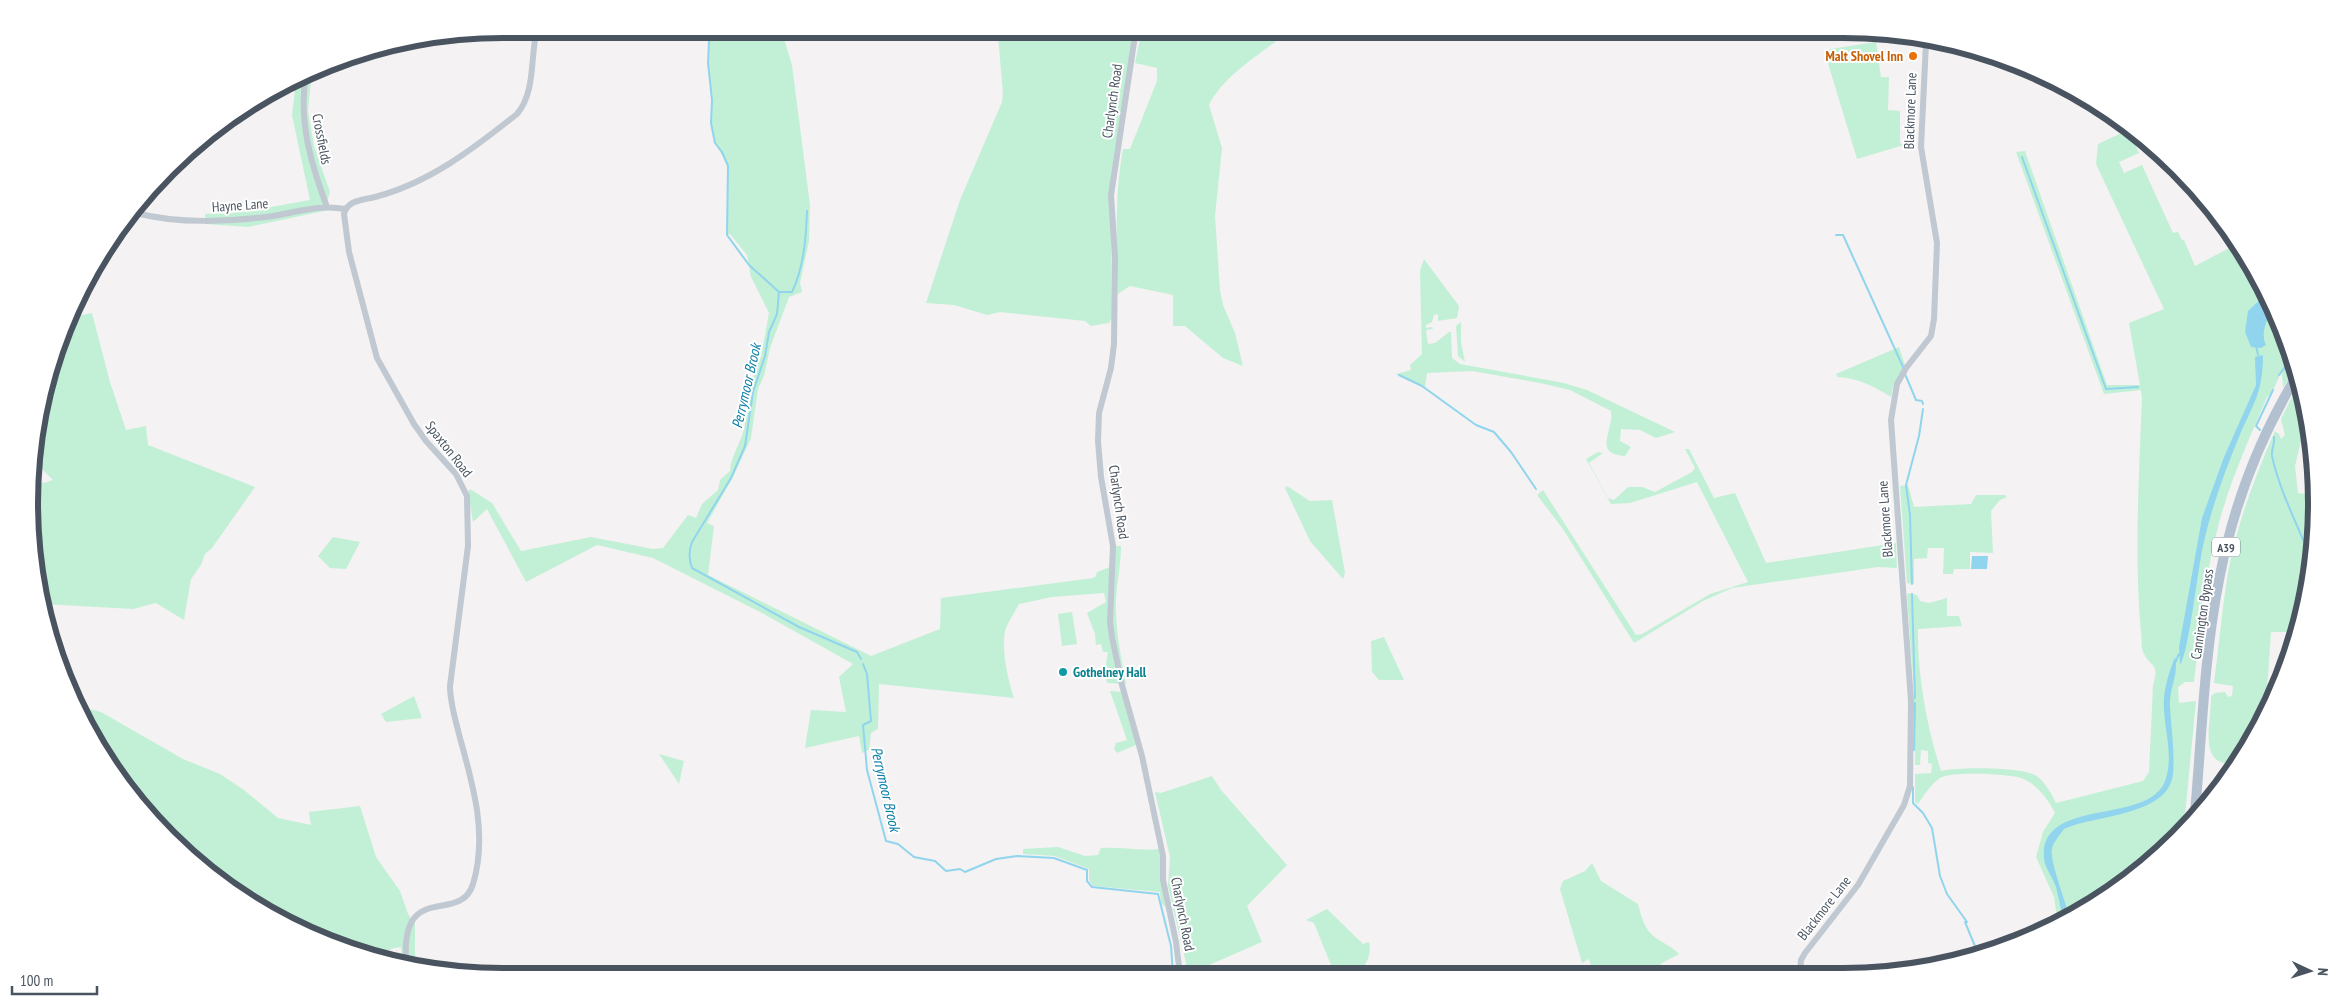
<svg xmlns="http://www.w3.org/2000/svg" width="2345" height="1006" viewBox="0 0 2345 1006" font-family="'PT Sans Narrow',sans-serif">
<rect width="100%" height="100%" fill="#f4f2f2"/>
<path fill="#c2f0d6" d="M 712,29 L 781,29 L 792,65 L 810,205 L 809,241 L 800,283 L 802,292 L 789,297 L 770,348 L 764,376 L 758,389 L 751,438 L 733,477 L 707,523 L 714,526 L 708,575 L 871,656 L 940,629 L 941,598 L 1093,578 L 1096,576 L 1097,572 L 1110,567 L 1111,546 L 1121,546 C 1121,564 1117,582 1116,600 C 1115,629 1121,656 1126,684 L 1107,683 L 1105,671 L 1108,652 L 1103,652 L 1101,644 L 1096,645 L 1095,634 L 1087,613 L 1106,602 L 1104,593 L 1052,597 L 1019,604 C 1015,612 1009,620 1006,628 C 1000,645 1008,681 1014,698 L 879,684 L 878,729 L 871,733 L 869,750 L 862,753 L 859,736 L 805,748 L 811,710 L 846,712 L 839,677 L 853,664 L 762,613 L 653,558 L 597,545 L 526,582 L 487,509 L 473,522 L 468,492 L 470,489 L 492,503 L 521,551 L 591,537 L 653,549 L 663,548 L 688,515 L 696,518 L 702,504 L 718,490 L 720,480 L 730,471 C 731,454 743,440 745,424 C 748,405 743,397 754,379 L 752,371 L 761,357 L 769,313 L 751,277 L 747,255 L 730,234 L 727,235 L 728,166 L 715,143 L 711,123 L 712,100 L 708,63 L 709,41 Z
M 995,29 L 1134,29 L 1111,176 L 1112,318 L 1109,323 L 1091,326 L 1085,321 L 1000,312 L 987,315 L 954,305 L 926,303 L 960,200 L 1002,102 L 1003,94 L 998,36 Z
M 1142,29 L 1285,29 L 1284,35 C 1258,56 1224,75 1209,105 L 1222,148 L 1215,216 L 1220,291 L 1223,305 L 1235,333 L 1243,366 L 1223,358 L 1185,326 L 1173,326 L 1173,295 L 1130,286 L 1118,294 C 1117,245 1114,198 1123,149 L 1130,149 L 1157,81 L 1157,68 L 1135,63 Z
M 1876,42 L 1881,77 L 1889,77 L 1888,110 L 1900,111 L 1900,143 L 1904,145 L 1857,159 L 1824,50 Z
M 312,71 L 308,111 L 314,146 L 330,192 L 324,211 L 248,227 L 205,224 L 205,214 L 243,212 L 310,200 L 292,115 L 296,81 L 293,80 Z
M 2130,129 L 2136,133 L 2131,135 L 2139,153 L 2119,162 L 2124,173 L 2142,165 L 2173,233 L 2178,232 L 2182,240 L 2184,240 L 2195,266 L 2237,244 L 2267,294 L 2296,368 L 2283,388 L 2282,373 C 2276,379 2275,393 2267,397 C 2250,437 2230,481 2219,523 C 2205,575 2200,629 2194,682 L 2185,682 L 2178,687 L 2179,703 L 2196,701 L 2184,826 L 2154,860 L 2058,924 L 2054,897 L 2036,857 L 2043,832 L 2055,813 C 2048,799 2037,784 2021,778 C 2008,774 1951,771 1940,778 C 1930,785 1925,794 1918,804 L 1915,802 L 1915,774 L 1931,773 L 1932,764 L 1928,763 L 1928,751 L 1921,750 L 1920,765 L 1915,765 L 1915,749 L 1912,748 L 1914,692 L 1907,596 L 1908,593 L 1917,595 L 1920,601 L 1929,603 L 1947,598 L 1947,616 L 1959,616 L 1962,626 L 1918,629 C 1917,674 1927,728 1941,771 C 1958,767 2019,767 2035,775 C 2044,780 2051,793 2056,803 L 2143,781 L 2149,772 L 2153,685 C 2160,662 2151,669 2143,652 C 2141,647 2142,638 2141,633 C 2134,555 2139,476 2142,399 L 2141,390 L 2104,394 L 2016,152 L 2025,151 L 2107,385 L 2140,385 L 2129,323 L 2164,309 L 2096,164 L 2098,144 Z
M 1424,259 L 1459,306 L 1457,318 L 1438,321 L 1438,314 L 1434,315 L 1432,322 L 1426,325 L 1426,328 L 1432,327 L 1433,329 L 1426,330 L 1428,344 L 1435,343 L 1449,332 L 1451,332 L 1452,358 L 1460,364 L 1564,383 L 1587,390 L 1675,432 L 1656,438 L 1640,430 L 1621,429 L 1620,441 L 1631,447 L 1625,456 C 1592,454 1614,431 1611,411 L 1570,390 L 1540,383 L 1472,371 L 1427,373 L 1425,388 L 1396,374 L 1411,370 L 1410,365 L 1422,354 L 1420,271 Z
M 92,313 L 110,382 L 126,430 L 146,426 L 148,445 L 255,487 L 212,548 L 205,554 L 201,565 L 191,579 L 184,620 L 156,603 L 133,609 L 42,604 L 34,571 L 36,481 L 44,483 L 53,480 L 36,463 L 38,411 L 73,317 Z
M 1461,322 L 1461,342 L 1465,362 L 1458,356 L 1456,326 Z
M 1899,347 L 1905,365 L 1893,386 L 1891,397 C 1874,386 1857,378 1838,377 L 1836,374 Z
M 2300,381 L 2310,441 L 2302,436 L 2295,466 L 2298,493 L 2314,495 L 2312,565 L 2297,632 L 2271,632 L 2266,706 L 2239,762 C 2195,772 2212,720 2211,696 L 2215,693 L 2225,692 L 2228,697 L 2232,696 L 2233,686 L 2214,683 C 2219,646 2222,609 2228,572 C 2237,524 2255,476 2275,431 L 2279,434 L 2281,439 L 2285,435 L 2281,419 Z
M 1685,449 L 1689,449 L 1714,498 L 1735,493 L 1766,563 L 1896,543 L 1897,568 L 1878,567 L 1732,588 L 1703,601 L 1634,643 L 1563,529 L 1537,495 L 1543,490 L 1636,635 L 1642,634 L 1710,594 L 1748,582 L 1697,482 L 1630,503 L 1611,504 L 1586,459 L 1598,452 L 1603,453 L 1589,463 L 1608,498 L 1614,500 L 1628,487 L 1642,487 L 1655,492 L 1692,472 L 1695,468 Z
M 1908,485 L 1914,507 L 1971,504 L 1976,495 L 2005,495 L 2007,497 L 2000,500 L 1991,511 L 1993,553 L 1970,552 L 1970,569 L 1954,569 L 1953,574 L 1943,574 L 1944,548 L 1928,548 L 1927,558 L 1914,559 L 1914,584 L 1907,583 L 1900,486 Z
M 1287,486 L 1310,501 L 1332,500 L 1345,573 L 1343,579 L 1310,541 L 1285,488 Z
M 333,537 L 360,542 L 346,569 L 330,568 L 318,556 Z
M 1072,612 L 1077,644 L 1062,646 L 1058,614 Z
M 1384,637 L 1404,680 L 1379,680 L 1372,672 L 1371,641 Z
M 1110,691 L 1122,692 L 1136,745 L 1117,753 L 1114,749 L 1116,743 L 1127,740 Z
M 414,696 L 422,718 L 386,722 L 381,714 Z
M 77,706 L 101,712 L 183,759 L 220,774 L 244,790 L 278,818 L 311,825 L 309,812 L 360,806 L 376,857 L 400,891 L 408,914 L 415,924 L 415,963 L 403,961 L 401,947 L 394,948 L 375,956 L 350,952 L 266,914 L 191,860 L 92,740 Z
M 659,754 L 684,761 L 679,784 Z
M 1212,776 L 1221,790 L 1287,865 L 1247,906 L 1262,942 L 1186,975 L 1186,963 L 1168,886 L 1170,857 L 1155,792 L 1161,793 Z
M 1058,847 L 1085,856 L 1098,855 L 1101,848 C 1121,847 1139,851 1159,849 L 1165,907 L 1161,903 L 1160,892 L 1093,886 L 1089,880 L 1089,869 L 1055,856 L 1023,854 L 1023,849 Z
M 1592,863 L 1601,881 L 1638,904 C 1641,916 1645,931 1656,938 C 1664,944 1673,947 1679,954 L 1662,963 L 1650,974 L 1593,974 L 1589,959 L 1582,963 L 1560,889 L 1563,881 L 1585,871 Z
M 1327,909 L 1363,944 L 1369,942 C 1372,956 1366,964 1357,975 L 1335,975 L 1314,923 L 1306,920 Z"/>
<path fill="#90d5ed" d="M 2267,293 L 2273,308 C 2267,320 2260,333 2266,345 L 2261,348 L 2251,347 L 2245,332 L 2248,311 Z
M 2263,355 C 2263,393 2253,404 2239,437 C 2224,473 2211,509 2203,546 C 2198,567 2189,653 2180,665 L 2179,647 L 2202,518 L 2224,457 L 2256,385 L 2255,357 Z
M 1972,556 L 1988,556 L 1987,569 L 1971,569 Z
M 2175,657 C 2179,676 2169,687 2170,706 C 2171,729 2175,750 2173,774 C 2169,816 2094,815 2064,829 C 2060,835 2053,842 2052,849 C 2049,859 2066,902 2069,917 L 2063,921 C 2061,910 2059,898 2056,887 C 2053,878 2045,868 2044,859 C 2038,796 2148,826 2165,781 C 2175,755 2162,724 2164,698 C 2165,685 2170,669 2175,657 Z"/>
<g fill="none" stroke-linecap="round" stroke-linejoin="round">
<path stroke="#90d5ed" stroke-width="2" d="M 712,29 L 709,41 L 708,63 L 712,100 L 711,123 L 715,143 L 722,152 L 728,166 L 727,235 L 749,265 L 779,292 L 777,314 L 769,332 L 765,356 L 753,392 L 745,446 L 731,478 L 692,542 C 689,550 689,560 692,568 L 799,627 L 857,652 L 861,659
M 2022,157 L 2106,389 L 2138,387
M 1836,235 L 1843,235 L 1904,369
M 780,292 L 792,292 C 804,267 806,238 807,211
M 2256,345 L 2258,355
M 1905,374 L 1916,400 L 1922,401 L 1923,404
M 1399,375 L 1422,386 L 1476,425 L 1494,432 L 1511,452 L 1536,489
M 2279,375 L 2292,358
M 2260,430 L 2256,426 L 2273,390
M 2274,437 C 2275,444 2271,450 2272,456 C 2280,493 2299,527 2312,562
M 1912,584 L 1910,515 L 1906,485 L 1919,436 L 1923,409
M 1912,594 L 1915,698
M 2175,663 L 2179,654
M 863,664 L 867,674 L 871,721 L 863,725 L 867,770 L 886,841 L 898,844 L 914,857 L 935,861 L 946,871 L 960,869 L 965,872 L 996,859 L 1017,856 L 1054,858 L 1087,870 L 1087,881 L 1092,887 L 1158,894 L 1171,946 L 1173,975
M 1914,750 L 1915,703
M 1913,787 L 1913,803 L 1923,813 L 1932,828 L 1940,876 L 1947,894 L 1967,922 L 1965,922 L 1977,951"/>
<path stroke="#c0c8d1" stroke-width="6" d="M 1136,29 L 1111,195 L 1115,257 L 1114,344 L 1111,368 L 1099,413 L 1098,441 L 1101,477 L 1113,546 L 1110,622 L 1112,637 L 1122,685 L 1142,756 L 1163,856 L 1163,880 L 1176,942 L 1180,975
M 306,74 C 298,120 311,164 327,207
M 136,213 C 177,224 231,222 273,216 C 297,212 321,204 345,209
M 406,961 C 401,879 460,926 473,884 C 488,835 473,785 460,738 C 456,721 450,704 450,686 L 468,546 L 467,496 L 456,474 L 426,441 L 414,424 L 377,358 L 349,252 L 344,214 C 347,200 363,200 375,197 C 429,183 473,149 517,114 C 536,92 530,56 537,29
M 1800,973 L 1801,960 L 1805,953 L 1858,885 L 1904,805 L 1910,786 L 1911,701 L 1891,420 L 1897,384 L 1906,368 L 1931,336 L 1934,319 L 1937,243 L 1921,147 L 1926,43"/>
<path stroke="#b2c0d0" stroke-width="10" d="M 2195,813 C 2202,734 2204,653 2220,575 C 2234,504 2260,436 2298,374"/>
</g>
<circle fill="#e8710a" stroke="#fff" stroke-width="2" cx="1913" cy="56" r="5"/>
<circle fill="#0f9aa8" stroke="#fff" stroke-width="2" cx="1063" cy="672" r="5"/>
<g text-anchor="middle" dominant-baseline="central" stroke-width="4" stroke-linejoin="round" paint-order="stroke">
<rect fill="#fff" stroke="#808790" stroke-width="1" x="2212" y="537.5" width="28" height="19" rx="4"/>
<g font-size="12" font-weight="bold" fill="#495460">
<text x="2226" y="547">A39</text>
</g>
<g font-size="14" font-weight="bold" fill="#c56008" stroke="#fff" text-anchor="end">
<text x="1903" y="56">Malt Shovel Inn</text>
</g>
<g font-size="14" fill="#495460" stroke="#fff">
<text transform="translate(1112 101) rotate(-82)">Charlynch Road</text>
<text transform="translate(1910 111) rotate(-88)">Blackmore Lane</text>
<text transform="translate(322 139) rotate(79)">Crossfields</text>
<text transform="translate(240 205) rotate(-4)">Hayne Lane</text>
<text transform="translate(449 449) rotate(52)">Spaxton Road</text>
<text transform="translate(1119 502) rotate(82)">Charlynch Road</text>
<text transform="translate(1885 519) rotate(-94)">Blackmore Lane</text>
<text transform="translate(2202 614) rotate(-82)">Cannington Bypass</text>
<text transform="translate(1824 908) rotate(-52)">Blackmore Lane</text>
<text transform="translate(1183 914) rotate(79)">Charlynch Road</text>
</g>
<g font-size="14" font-weight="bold" fill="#0d838f" stroke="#fff" text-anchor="start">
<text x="1073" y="672">Gothelney Hall</text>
</g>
<g font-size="15" font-style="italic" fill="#0d80a7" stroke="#fff">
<text transform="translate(746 386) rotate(-77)">Perrymoor Brook</text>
<text transform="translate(886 789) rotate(77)">Perrymoor Brook</text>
</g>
</g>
<path d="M0 0H2345V1006H0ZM503 38H1843A465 465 0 0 1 2308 503V503A465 465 0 0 1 1843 968H503A465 465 0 0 1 38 503V503A465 465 0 0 1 503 38Z" fill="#fff" fill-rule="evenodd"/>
<path fill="none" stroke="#495460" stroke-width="6" d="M503 38H1843A465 465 0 0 1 2308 503V503A465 465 0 0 1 1843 968H503A465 465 0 0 1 38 503V503A465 465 0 0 1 503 38Z"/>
<g transform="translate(2310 971) rotate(94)" stroke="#ffffff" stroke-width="4" paint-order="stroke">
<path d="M0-4L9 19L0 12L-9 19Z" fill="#495460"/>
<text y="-8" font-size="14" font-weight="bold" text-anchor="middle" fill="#495460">N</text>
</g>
<path d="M12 986v8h85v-8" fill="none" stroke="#495460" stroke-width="2.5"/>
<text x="20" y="986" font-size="15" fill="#495460" stroke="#ffffff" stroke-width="4" paint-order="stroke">100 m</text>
</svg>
